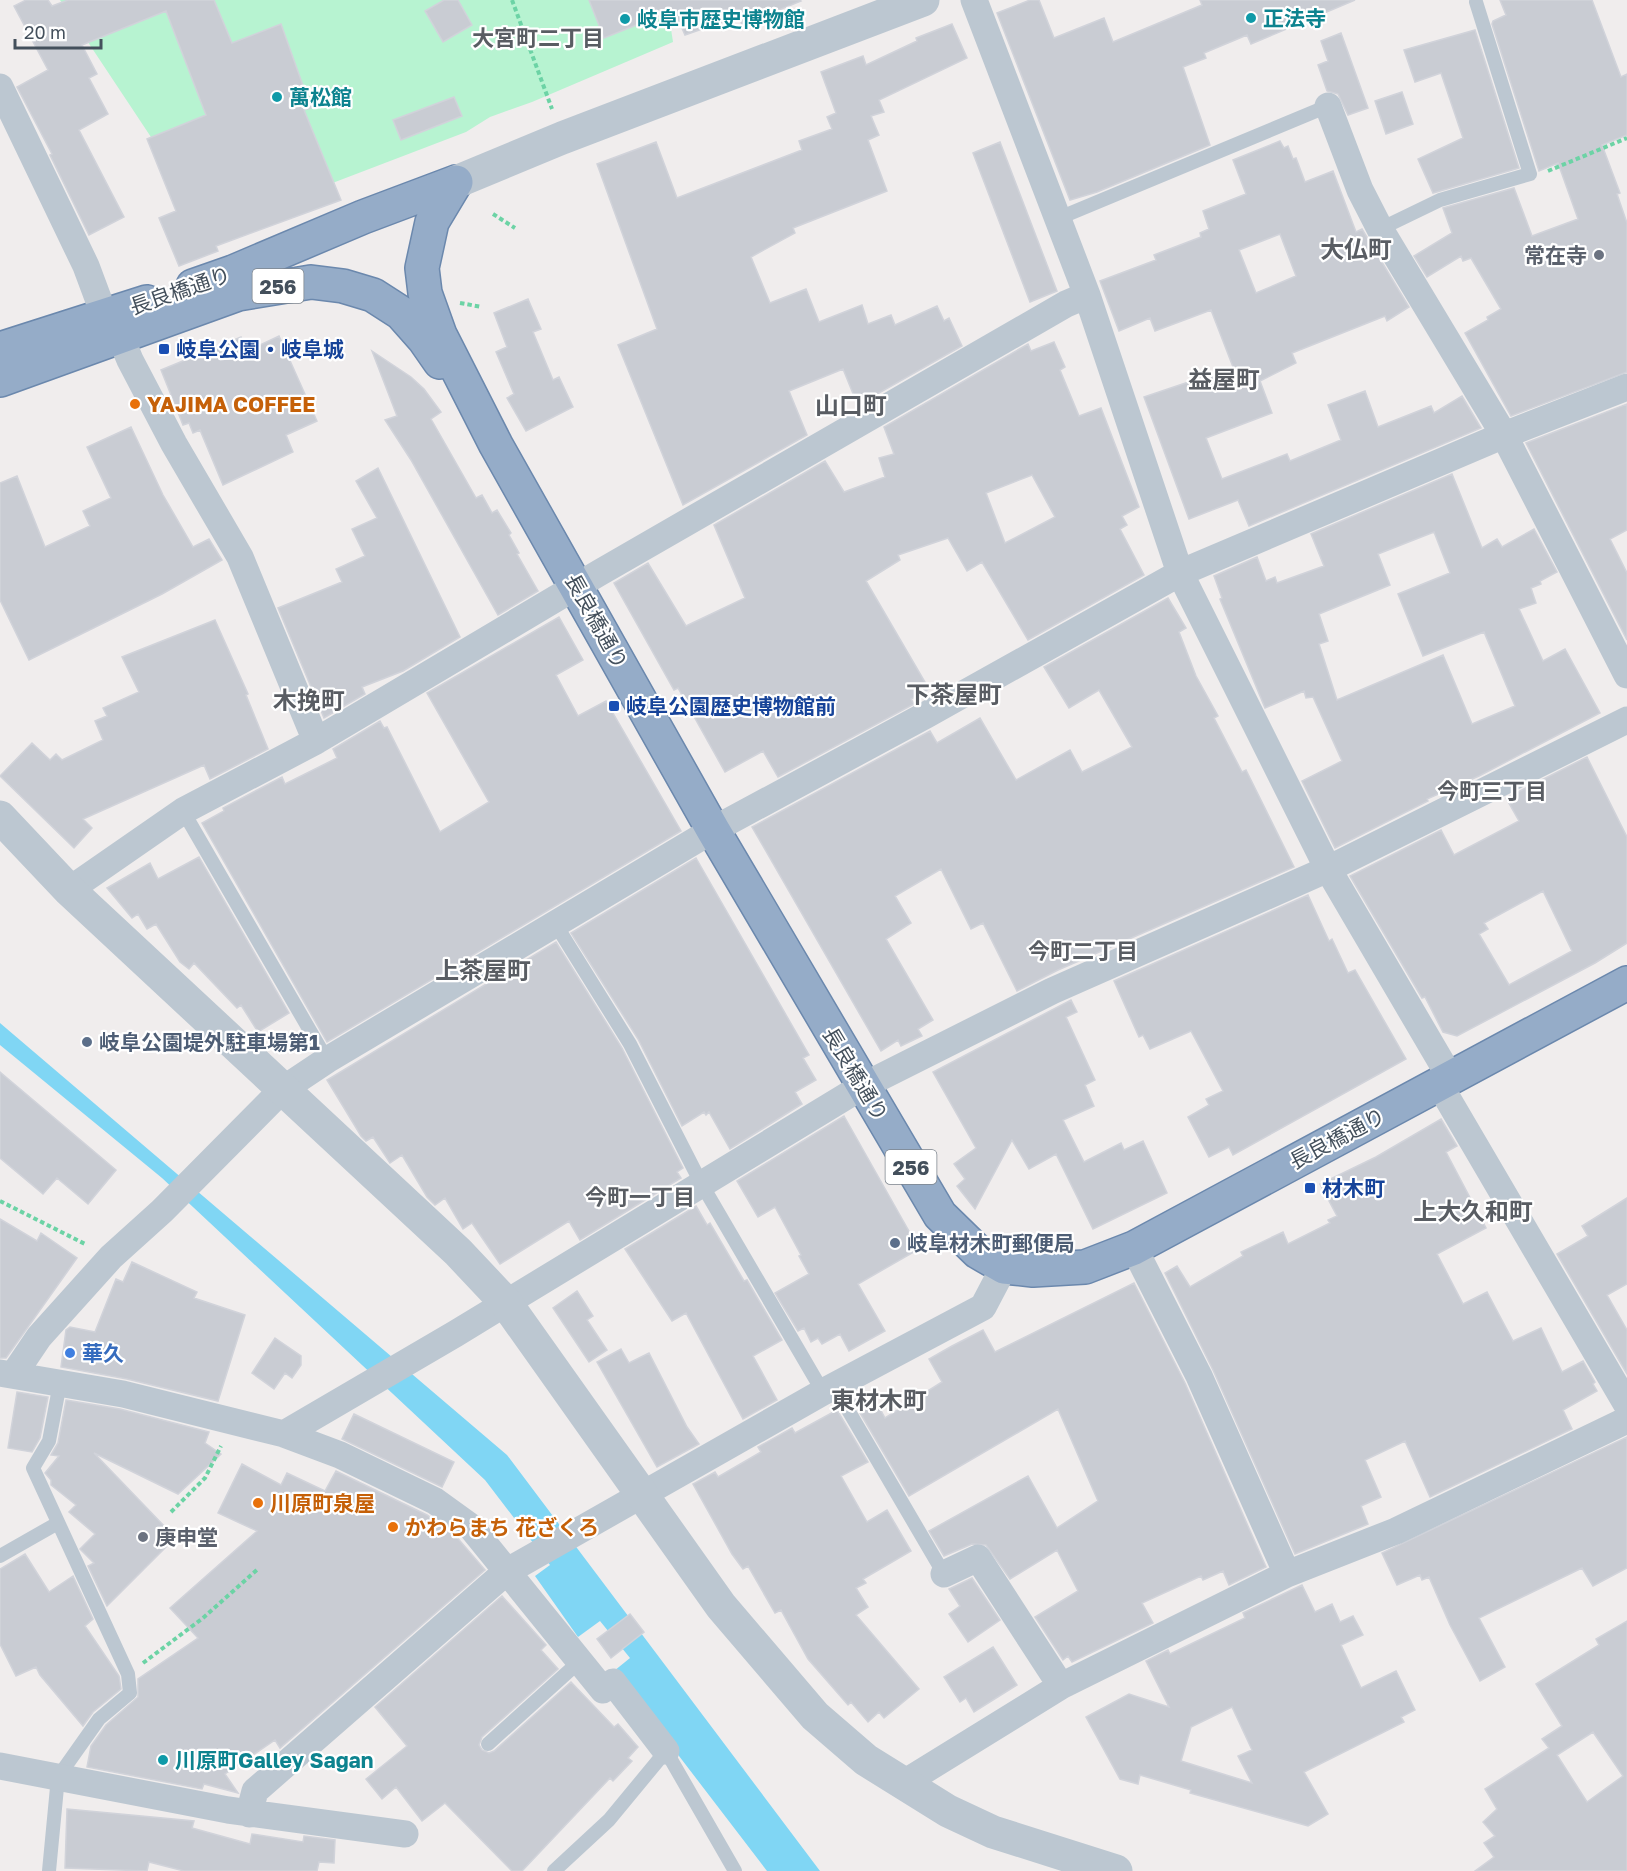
<svg xmlns="http://www.w3.org/2000/svg" width="1627" height="1871" viewBox="0 0 1627 1871" font-family="'Golos Text','Noto Sans JP',sans-serif">
<rect width="100%" height="100%" fill="#f0eded"/>
<path fill="#b7f3d1" d="M 60,0 L 760,0 L 671,29 L 673,42 L 532,102 L 490,117 L 466,132 L 212,229 Z"/>
<path fill="#80d6f4" d="M 0,1023 L 507,1455 L 820,1871 L 767,1871 L 614,1671 L 630,1658 L 600,1621 L 578,1637 L 535,1576 L 550,1565 L 485,1480 L 162,1178 L 0,1045 Z"/>
<path fill="#c9ccd3" stroke="#d1d3da" stroke-width="1.5" fill-rule="evenodd" d="M 26,0 L 48,0 L 52,6 L 68,0 L 214,0 L 232,43 L 281,24 L 311,108 L 304,110 L 341,200 L 216,246 L 218,251 L 179,266 L 159,218 L 176,211 L 147,139 L 206,115 L 166,11 L 82,45 L 97,74 L 89,78 L 108,114 L 79,130 L 124,217 L 89,235 L 50,155 L 52,154 L 17,87 L 48,70 L 14,6 Z
M 444,0 L 458,0 L 472,25 L 443,42 L 425,11 Z
M 589,0 L 800,0 L 801,1 L 742,25 L 739,16 L 685,35 L 674,10 L 604,38 Z
M 1030,0 L 1039,0 L 1054,38 L 1104,18 L 1113,42 L 1202,5 L 1200,0 L 1355,0 L 1251,44 L 1247,35 L 1204,53 L 1206,58 L 1183,67 L 1210,145 L 1097,192 L 1070,200 L 997,13 Z
M 1500,0 L 1592,0 L 1621,77 L 1627,74 L 1627,135 L 1602,145 L 1620,193 L 1617,194 L 1627,223 L 1627,372 L 1511,416 L 1465,333 L 1488,320 L 1487,317 L 1501,309 L 1471,258 L 1463,261 L 1461,256 L 1427,277 L 1414,256 L 1452,233 L 1443,208 L 1514,188 L 1532,236 L 1578,219 L 1558,163 L 1539,171 L 1492,24 L 1493,21 L 1506,15 Z
M 952,24 L 967,58 L 879,100 L 884,112 L 871,116 L 879,135 L 868,140 L 887,191 L 793,228 L 795,233 L 751,257 L 770,303 L 806,289 L 819,322 L 862,305 L 868,324 L 891,315 L 895,325 L 937,306 L 944,321 L 949,318 L 962,346 L 872,397 L 871,395 L 856,401 L 843,369 L 789,391 L 807,435 L 683,505 L 618,345 L 657,329 L 597,164 L 656,142 L 677,198 L 802,150 L 799,141 L 832,129 L 827,117 L 836,113 L 821,72 L 863,56 L 866,65 L 917,41 L 916,38 Z
M 1475,30 L 1519,168 L 1433,193 L 1418,159 L 1463,138 L 1441,73 L 1415,82 L 1404,50 Z
M 1341,33 L 1368,108 L 1348,115 L 1338,94 L 1327,91 L 1318,65 L 1328,61 L 1321,41 Z
M 1402,92 L 1413,124 L 1386,134 L 1375,101 Z
M 454,97 L 462,116 L 401,140 L 393,120 Z
M 1280,141 L 1284,148 L 1288,146 L 1293,159 L 1296,158 L 1305,182 L 1333,171 L 1356,232 L 1362,229 L 1409,307 L 1387,321 L 1385,316 L 1292,353 L 1296,363 L 1260,381 L 1272,413 L 1206,438 L 1222,479 L 1287,454 L 1290,461 L 1341,440 L 1328,405 L 1365,391 L 1378,427 L 1431,406 L 1434,413 L 1462,396 L 1481,428 L 1249,526 L 1238,500 L 1189,519 L 1144,397 L 1233,367 L 1211,310 L 1155,331 L 1150,318 L 1119,331 L 1100,281 L 1156,260 L 1154,255 L 1201,237 L 1200,233 L 1209,229 L 1203,211 L 1246,194 L 1233,160 ZM 1280,234 L 1296,276 L 1256,293 L 1239,250 Z
M 1000,142 L 1057,291 L 1030,302 L 973,153 Z
M 528,299 L 541,329 L 533,332 L 553,380 L 559,377 L 573,407 L 526,431 L 507,398 L 514,394 L 496,352 L 507,347 L 494,313 Z
M 279,336 L 317,421 L 286,435 L 293,452 L 223,485 L 200,430 L 193,433 L 189,423 L 183,425 L 161,370 L 241,337 L 247,351 Z
M 1054,342 L 1065,367 L 1060,370 L 1079,416 L 1101,408 L 1139,507 L 1122,516 L 1127,525 L 1120,529 L 1144,575 L 1028,640 L 982,562 L 967,571 L 948,538 L 898,555 L 900,560 L 866,581 L 929,689 L 911,699 L 914,704 L 778,777 L 763,751 L 725,772 L 678,688 L 674,690 L 614,583 L 648,563 L 686,626 L 745,598 L 714,525 L 825,461 L 844,492 L 885,477 L 879,458 L 894,454 L 884,427 L 1028,344 L 1031,351 ZM 1032,475 L 1055,517 L 1005,543 L 986,493 Z
M 372,351 L 411,377 L 424,389 L 441,412 L 431,419 L 476,498 L 482,495 L 492,513 L 497,510 L 511,533 L 509,535 L 519,553 L 517,554 L 538,591 L 498,615 L 411,460 L 385,420 L 397,416 Z
M 1627,404 L 1627,530 L 1610,539 L 1627,573 L 1627,640 L 1526,443 Z
M 131,427 L 163,495 L 193,547 L 209,539 L 222,560 L 162,594 L 29,660 L 0,600 L 0,483 L 17,476 L 45,547 L 90,526 L 83,511 L 111,498 L 87,447 Z
M 378,468 L 460,637 L 403,671 L 362,687 L 365,694 L 324,718 L 278,608 L 342,582 L 336,569 L 365,556 L 352,529 L 377,518 L 356,481 Z
M 1452,474 L 1482,548 L 1497,539 L 1502,547 L 1534,529 L 1557,572 L 1540,581 L 1541,584 L 1531,588 L 1536,603 L 1519,609 L 1543,661 L 1565,649 L 1600,713 L 1479,776 L 1427,799 L 1428,801 L 1335,848 L 1302,781 L 1342,761 L 1313,697 L 1306,698 L 1304,691 L 1265,708 L 1220,599 L 1222,598 L 1214,576 L 1257,557 L 1266,581 L 1275,577 L 1277,583 L 1324,566 L 1311,534 ZM 1434,532 L 1450,573 L 1398,594 L 1423,656 L 1484,632 L 1515,706 L 1472,724 L 1443,655 L 1337,700 L 1319,644 L 1328,641 L 1319,614 L 1390,585 L 1378,554 Z
M 1168,598 L 1186,628 L 1179,632 L 1196,676 L 1218,716 L 1214,718 L 1242,772 L 1246,770 L 1294,867 L 1058,970 L 1017,991 L 983,923 L 971,929 L 941,869 L 895,896 L 911,923 L 886,939 L 933,1020 L 918,1029 L 922,1036 L 901,1046 L 898,1040 L 881,1051 L 752,827 L 930,731 L 937,743 L 980,718 L 1016,780 L 1070,750 L 1082,772 L 1132,747 L 1099,690 L 1069,708 L 1044,667 Z
M 559,617 L 583,660 L 556,675 L 578,716 L 606,701 L 681,831 L 327,1042 L 202,823 L 224,811 L 223,808 L 282,777 L 285,784 L 337,758 L 333,749 L 380,721 L 384,728 L 387,727 L 440,832 L 489,802 L 427,693 Z
M 215,620 L 248,694 L 246,695 L 268,749 L 210,779 L 204,765 L 83,819 L 92,828 L 74,848 L 0,776 L 32,743 L 50,760 L 56,754 L 62,760 L 103,740 L 95,721 L 107,716 L 103,708 L 139,692 L 122,657 Z
M 1587,757 L 1627,837 L 1627,943 L 1595,963 L 1457,1036 L 1443,1032 L 1425,997 L 1422,998 L 1350,876 L 1441,830 L 1454,855 L 1519,821 L 1506,798 ZM 1543,891 L 1572,951 L 1509,985 L 1479,934 L 1488,929 L 1484,923 Z
M 199,857 L 289,1013 L 258,1032 L 241,1005 L 237,1008 L 194,963 L 189,969 L 180,962 L 156,924 L 147,929 L 138,914 L 132,918 L 107,888 L 150,863 L 158,879 Z
M 696,858 L 809,1055 L 803,1058 L 816,1080 L 795,1092 L 802,1104 L 730,1149 L 709,1112 L 706,1115 L 704,1112 L 682,1126 L 638,1039 L 571,933 Z
M 1308,895 L 1329,941 L 1332,939 L 1348,973 L 1355,970 L 1406,1059 L 1233,1155 L 1229,1147 L 1209,1157 L 1188,1117 L 1209,1105 L 1206,1099 L 1223,1091 L 1191,1031 L 1150,1049 L 1143,1035 L 1139,1037 L 1114,981 Z
M 556,942 L 622,1048 L 683,1168 L 677,1172 L 681,1178 L 580,1240 L 569,1221 L 500,1264 L 472,1223 L 463,1229 L 445,1198 L 435,1205 L 427,1197 L 402,1155 L 390,1163 L 373,1137 L 366,1141 L 361,1136 L 327,1080 Z
M 1071,1000 L 1077,1012 L 1066,1017 L 1095,1080 L 1085,1085 L 1094,1106 L 1063,1120 L 1084,1162 L 1121,1143 L 1124,1150 L 1143,1141 L 1167,1193 L 1093,1229 L 1056,1154 L 1029,1169 L 1012,1140 L 975,1209 L 957,1186 L 965,1179 L 954,1164 L 976,1148 L 933,1072 Z
M 0,1072 L 116,1170 L 88,1204 L 57,1178 L 43,1194 L 0,1158 Z
M 844,1116 L 919,1249 L 858,1284 L 885,1331 L 849,1351 L 840,1334 L 822,1344 L 818,1338 L 811,1342 L 804,1328 L 798,1331 L 775,1293 L 809,1274 L 799,1256 L 801,1255 L 775,1207 L 758,1217 L 737,1181 Z
M 1441,1119 L 1457,1146 L 1446,1152 L 1486,1228 L 1437,1254 L 1463,1304 L 1487,1292 L 1513,1341 L 1541,1328 L 1562,1372 L 1583,1361 L 1595,1382 L 1593,1384 L 1597,1391 L 1563,1410 L 1572,1429 L 1430,1497 L 1405,1441 L 1365,1460 L 1381,1497 L 1361,1506 L 1368,1524 L 1295,1554 L 1213,1370 L 1165,1273 L 1177,1266 L 1190,1287 L 1243,1256 L 1241,1252 L 1283,1232 L 1288,1244 L 1330,1223 L 1328,1220 L 1337,1216 L 1320,1184 L 1376,1157 Z
M 1627,1198 L 1627,1284 L 1607,1295 L 1627,1330 L 1627,1374 L 1557,1254 L 1588,1236 L 1582,1226 Z
M 696,1206 L 707,1225 L 710,1223 L 744,1281 L 747,1280 L 782,1340 L 753,1356 L 777,1400 L 743,1419 L 686,1313 L 672,1321 L 625,1249 Z
M 0,1219 L 37,1241 L 41,1233 L 77,1258 L 6,1358 L 0,1358 Z
M 132,1262 L 197,1292 L 194,1298 L 245,1315 L 218,1401 L 127,1379 L 61,1367 L 66,1330 L 70,1327 L 95,1332 L 116,1279 L 123,1282 Z
M 1134,1283 L 1185,1383 L 1266,1567 L 1229,1585 L 1223,1571 L 1203,1580 L 1201,1576 L 1142,1603 L 1153,1623 L 1072,1662 L 1068,1656 L 1063,1660 L 1035,1617 L 1078,1591 L 1057,1550 L 1010,1579 L 986,1545 L 972,1544 L 944,1556 L 929,1531 L 1028,1476 L 1057,1528 L 1098,1501 L 1058,1409 L 909,1496 L 853,1401 L 871,1392 L 885,1418 L 942,1382 L 929,1359 L 952,1346 L 983,1330 L 995,1352 Z
M 577,1291 L 593,1316 L 587,1320 L 607,1350 L 589,1362 L 553,1308 Z
M 275,1338 L 301,1356 L 301,1365 L 292,1378 L 285,1373 L 274,1389 L 252,1373 Z
M 621,1349 L 629,1363 L 649,1353 L 687,1427 L 699,1444 L 657,1467 L 597,1362 Z
M 17,1392 L 48,1397 L 40,1438 L 32,1452 L 8,1448 Z
M 66,1400 L 120,1409 L 209,1432 L 205,1443 L 221,1454 L 178,1494 L 94,1453 L 167,1529 L 164,1533 L 172,1541 L 107,1606 L 88,1566 L 94,1563 L 80,1549 L 95,1534 L 69,1512 L 76,1505 L 51,1485 L 51,1480 L 45,1473 L 59,1456 L 51,1455 L 58,1443 Z
M 837,1410 L 868,1462 L 841,1476 L 867,1522 L 887,1510 L 911,1551 L 863,1579 L 866,1583 L 856,1588 L 868,1607 L 856,1615 L 919,1689 L 884,1718 L 879,1712 L 868,1722 L 851,1702 L 848,1705 L 808,1659 L 781,1610 L 775,1613 L 748,1566 L 743,1569 L 732,1554 L 693,1484 L 715,1472 L 718,1477 L 761,1452 L 758,1447 L 792,1428 L 795,1433 Z
M 354,1414 L 454,1462 L 442,1487 L 342,1439 Z
M 1627,1437 L 1627,1568 L 1593,1586 L 1582,1568 L 1479,1618 L 1505,1667 L 1480,1681 L 1450,1625 L 1429,1577 L 1422,1580 L 1420,1575 L 1397,1585 L 1382,1553 Z
M 242,1464 L 281,1485 L 287,1473 L 325,1491 L 336,1471 L 427,1515 L 455,1535 L 485,1570 L 280,1748 L 275,1740 L 225,1774 L 238,1793 L 204,1784 L 202,1789 L 87,1767 L 91,1746 L 106,1725 L 138,1697 L 138,1679 L 198,1638 L 170,1608 L 257,1531 L 218,1513 Z
M 25,1554 L 49,1592 L 73,1576 L 93,1619 L 85,1626 L 119,1676 L 121,1689 L 93,1712 L 83,1726 L 40,1675 L 36,1667 L 16,1676 L 0,1644 L 0,1569 Z
M 972,1578 L 1000,1620 L 968,1642 L 949,1614 L 960,1606 L 949,1589 Z
M 1302,1585 L 1315,1612 L 1332,1604 L 1340,1622 L 1353,1616 L 1363,1635 L 1341,1645 L 1361,1688 L 1396,1671 L 1415,1710 L 1401,1717 L 1404,1722 L 1304,1772 L 1328,1814 L 1308,1826 L 1190,1793 L 1191,1790 L 1140,1775 L 1138,1784 L 1120,1779 L 1086,1717 L 1129,1694 L 1169,1707 L 1146,1661 L 1168,1650 L 1170,1654 L 1245,1618 L 1243,1613 ZM 1232,1707 L 1252,1750 L 1238,1756 L 1252,1783 L 1181,1761 L 1191,1727 Z
M 502,1596 L 546,1645 L 541,1650 L 558,1669 L 482,1737 L 479,1745 L 482,1750 L 489,1753 L 494,1751 L 571,1682 L 614,1727 L 618,1724 L 638,1747 L 628,1758 L 632,1761 L 613,1781 L 610,1778 L 522,1871 L 512,1871 L 445,1803 L 422,1821 L 396,1787 L 382,1799 L 366,1779 L 407,1746 L 375,1707 Z
M 630,1614 L 644,1632 L 611,1658 L 597,1639 Z
M 1627,1621 L 1627,1871 L 1475,1871 L 1494,1857 L 1484,1843 L 1495,1836 L 1483,1822 L 1497,1809 L 1485,1789 L 1549,1748 L 1542,1739 L 1562,1726 L 1536,1684 L 1599,1645 L 1596,1639 ZM 1593,1732 L 1623,1776 L 1587,1802 L 1557,1755 Z
M 993,1647 L 1017,1685 L 974,1712 L 966,1698 L 960,1702 L 944,1677 Z
M 67,1809 L 194,1821 L 192,1828 L 250,1844 L 252,1834 L 303,1842 L 304,1836 L 335,1840 L 334,1863 L 319,1862 L 317,1871 L 184,1871 L 149,1862 L 147,1871 L 65,1868 Z"/>
<g fill="none" stroke-linecap="round" stroke-linejoin="round">
<g stroke="#6b88ad" stroke-width="36">
<path id="trunk" d="M 456,182 L 432,222 L 422,268 L 425,293 L 440,335 L 496,445 L 713,830 L 940,1215 L 978,1252 L 1004,1267 L 1033,1270 L 1085,1267 L 1134,1248 L 1627,983
M 193,286 L 233,272 L 363,217 L 456,182
M 0,349 L 147,302
M 0,380 L 238,294 L 311,282 L 343,286 L 373,295 L 401,313 L 424,339 L 440,362"/>
</g>
<path stroke="#6cd3a5" stroke-width="4" stroke-dasharray="4.5 3" stroke-linecap="butt" d="M 512,0 L 552,109
M 1548,171 L 1627,138
M 493,214 L 515,228
M 460,303 L 482,307
M 0,1201 L 85,1244
M 171,1512 L 205,1478 L 221,1446
M 143,1663 L 203,1618 L 258,1569"/>
<path stroke="#bcc7d1" stroke-width="14" d="M 1059,218 L 1328,106
M 1380,229 L 1440,200 L 1530,174 L 1476,2
M 183,811 L 327,1060
M 556,925 L 630,1044 L 701,1183 L 823,1392
M 834,1386 L 944,1574
M 0,1556 L 58,1523
M 488,1744 L 580,1661
M 49,1871 L 58,1777 L 99,1719 L 130,1693 L 128,1674 L 33,1468 L 49,1441 L 60,1383
M 554,1871 L 609,1820 L 666,1751 L 735,1871"/>
<path stroke="#bcc7d1" stroke-width="27" d="M 974,0 L 1087,295 L 1180,573 L 1328,869 L 1450,1077
M 0,87 L 86,266 L 105,317
M 1328,106 L 1360,190 L 1380,229 L 1504,435 L 1627,675
M 120,336 L 130,360 L 174,444 L 240,557 L 316,741
M 69,890 L 183,811 L 316,741 L 599,573 L 1066,304 L 1087,295
M 1439,1084 L 1627,1405
M 1134,1248 L 1199,1376 L 1287,1574
M 0,1373 L 123,1394 L 284,1434 L 340,1455 L 435,1501 L 471,1527 L 603,1690 L 613,1682 L 666,1751
M 14,1374 L 39,1337 L 111,1257 L 162,1211 L 282,1090 L 327,1060 L 713,830 L 926,715 L 1180,573 L 1504,435 L 1627,387
M 284,1434 L 455,1334 L 863,1086 L 1052,991 L 1328,869 L 1627,720
M 944,1574 L 978,1558 L 1061,1686
M 0,1766 L 228,1810 L 405,1834
M 904,1783 L 1061,1686 L 1287,1574 L 1396,1531 L 1627,1420
M 249,1814 L 255,1791 L 506,1572 L 823,1392 L 983,1307 L 1004,1267"/>
<path stroke="#bcc7d1" stroke-width="33" d="M 456,182 L 562,138 L 923,0
M 0,817 L 69,890 L 458,1252 L 506,1303 L 721,1606 L 815,1716 L 866,1760 L 948,1811 L 993,1832 L 1116,1871"/>
<use href="#trunk" stroke="#95acc8" stroke-width="33"/>
</g>
<g fill="#0f9aa8" stroke="#fff" stroke-width="2">
<circle cx="1251" cy="18" r="6"/>
<circle cx="625" cy="19" r="6"/>
<circle cx="277" cy="97" r="6"/>
<circle cx="163" cy="1760" r="6"/>
</g>
<g fill="#6b7280" stroke="#fff" stroke-width="2">
<circle cx="1599" cy="255" r="6"/>
<circle cx="143" cy="1537" r="6"/>
</g>
<g fill="#1a4fb4" stroke="#fff" stroke-width="2">
<rect x="158" y="343" width="12" height="12" rx="3"/>
<rect x="608" y="700" width="12" height="12" rx="3"/>
<rect x="1304" y="1182" width="12" height="12" rx="3"/>
</g>
<g fill="#e8710a" stroke="#fff" stroke-width="2">
<circle cx="135" cy="404" r="6"/>
<circle cx="258" cy="1503" r="6"/>
<circle cx="393" cy="1527" r="6"/>
</g>
<g fill="#5c6f8a" stroke="#fff" stroke-width="2">
<circle cx="87" cy="1042" r="6"/>
<circle cx="895" cy="1243" r="6"/>
</g>
<circle fill="#3f7fe0" stroke="#fff" stroke-width="2" cx="70" cy="1353" r="6"/>
<g text-anchor="middle" dominant-baseline="central" stroke-width="4.5" stroke-linejoin="round" paint-order="stroke">
<g fill="#fff" stroke="#7c848d" stroke-width="1.5">
<rect x="252.5" y="269" width="51" height="34" rx="4.5"/>
<rect x="885.5" y="1150" width="51" height="34" rx="4.5"/>
</g>
<g font-size="20" font-weight="bold" fill="#44505c">
<text x="278" y="286">256</text>
<text x="911" y="1167">256</text>
</g>
<g font-size="21" font-weight="bold" fill="#0d838f" stroke="#fff" text-anchor="start">
<text x="1263" y="18">正法寺</text>
<text x="637" y="19">岐阜市歴史博物館</text>
<text x="289" y="97">萬松館</text>
<text x="175" y="1760">川原町Galley Sagan</text>
</g>
<g font-size="21" font-weight="bold" fill="#5b616d" stroke="#fff" text-anchor="end">
<text x="1587" y="255">常在寺</text>
<text x="155" y="1537" text-anchor="start">庚申堂</text>
</g>
<g font-size="21" fill="#44505c" stroke="#fff">
<text transform="translate(180 290) rotate(-19)">長良橋通り</text>
<text transform="translate(597 621) rotate(61)">長良橋通り</text>
<text transform="translate(856 1074) rotate(59)">長良橋通り</text>
<text transform="translate(1337 1138) rotate(-28)">長良橋通り</text>
</g>
<g font-size="21" font-weight="bold" fill="#164399" stroke="#fff" text-anchor="start">
<text x="176" y="349">岐阜公園・岐阜城</text>
<text x="626" y="706">岐阜公園歴史博物館前</text>
<text x="1322" y="1188">材木町</text>
</g>
<g font-size="21" font-weight="bold" fill="#c56008" stroke="#fff" text-anchor="start">
<text x="147" y="404">YAJIMA COFFEE</text>
<text x="270" y="1503">川原町泉屋</text>
<text x="405" y="1527">かわらまち 花ざくろ</text>
</g>
<g font-size="21" font-weight="bold" fill="#4e5e75" stroke="#fff" text-anchor="start">
<text x="99" y="1042">岐阜公園堤外駐車場第1</text>
<text x="907" y="1243">岐阜材木町郵便局</text>
</g>
<g font-size="21" font-weight="bold" fill="#366cbe" stroke="#fff" text-anchor="start">
<text x="82" y="1353">華久</text>
</g>
<g font-size="22" font-weight="bold" fill="#595d63" stroke="#fff">
<text x="538" y="37">大宮町二丁目</text>
<text x="1492" y="790">今町三丁目</text>
<text x="1083" y="950">今町二丁目</text>
<text x="640" y="1196">今町一丁目</text>
</g>
<g font-size="24" font-weight="bold" fill="#595d63" stroke="#fff">
<text x="1356" y="248">大仏町</text>
<text x="1224" y="378">益屋町</text>
<text x="851" y="404">山口町</text>
<text x="954" y="693">下茶屋町</text>
<text x="309" y="699">木挽町</text>
<text x="483" y="969">上茶屋町</text>
<text x="1473" y="1210">上大久和町</text>
<text x="879" y="1399">東材木町</text>
</g>
</g>
<path d="M15 39v9h86v-9" fill="none" stroke="#44505c" stroke-width="3"/>
<text x="24" y="39" font-size="18" fill="#44505c" stroke="#ffffff" stroke-width="4.5" paint-order="stroke">20 m</text>
</svg>
